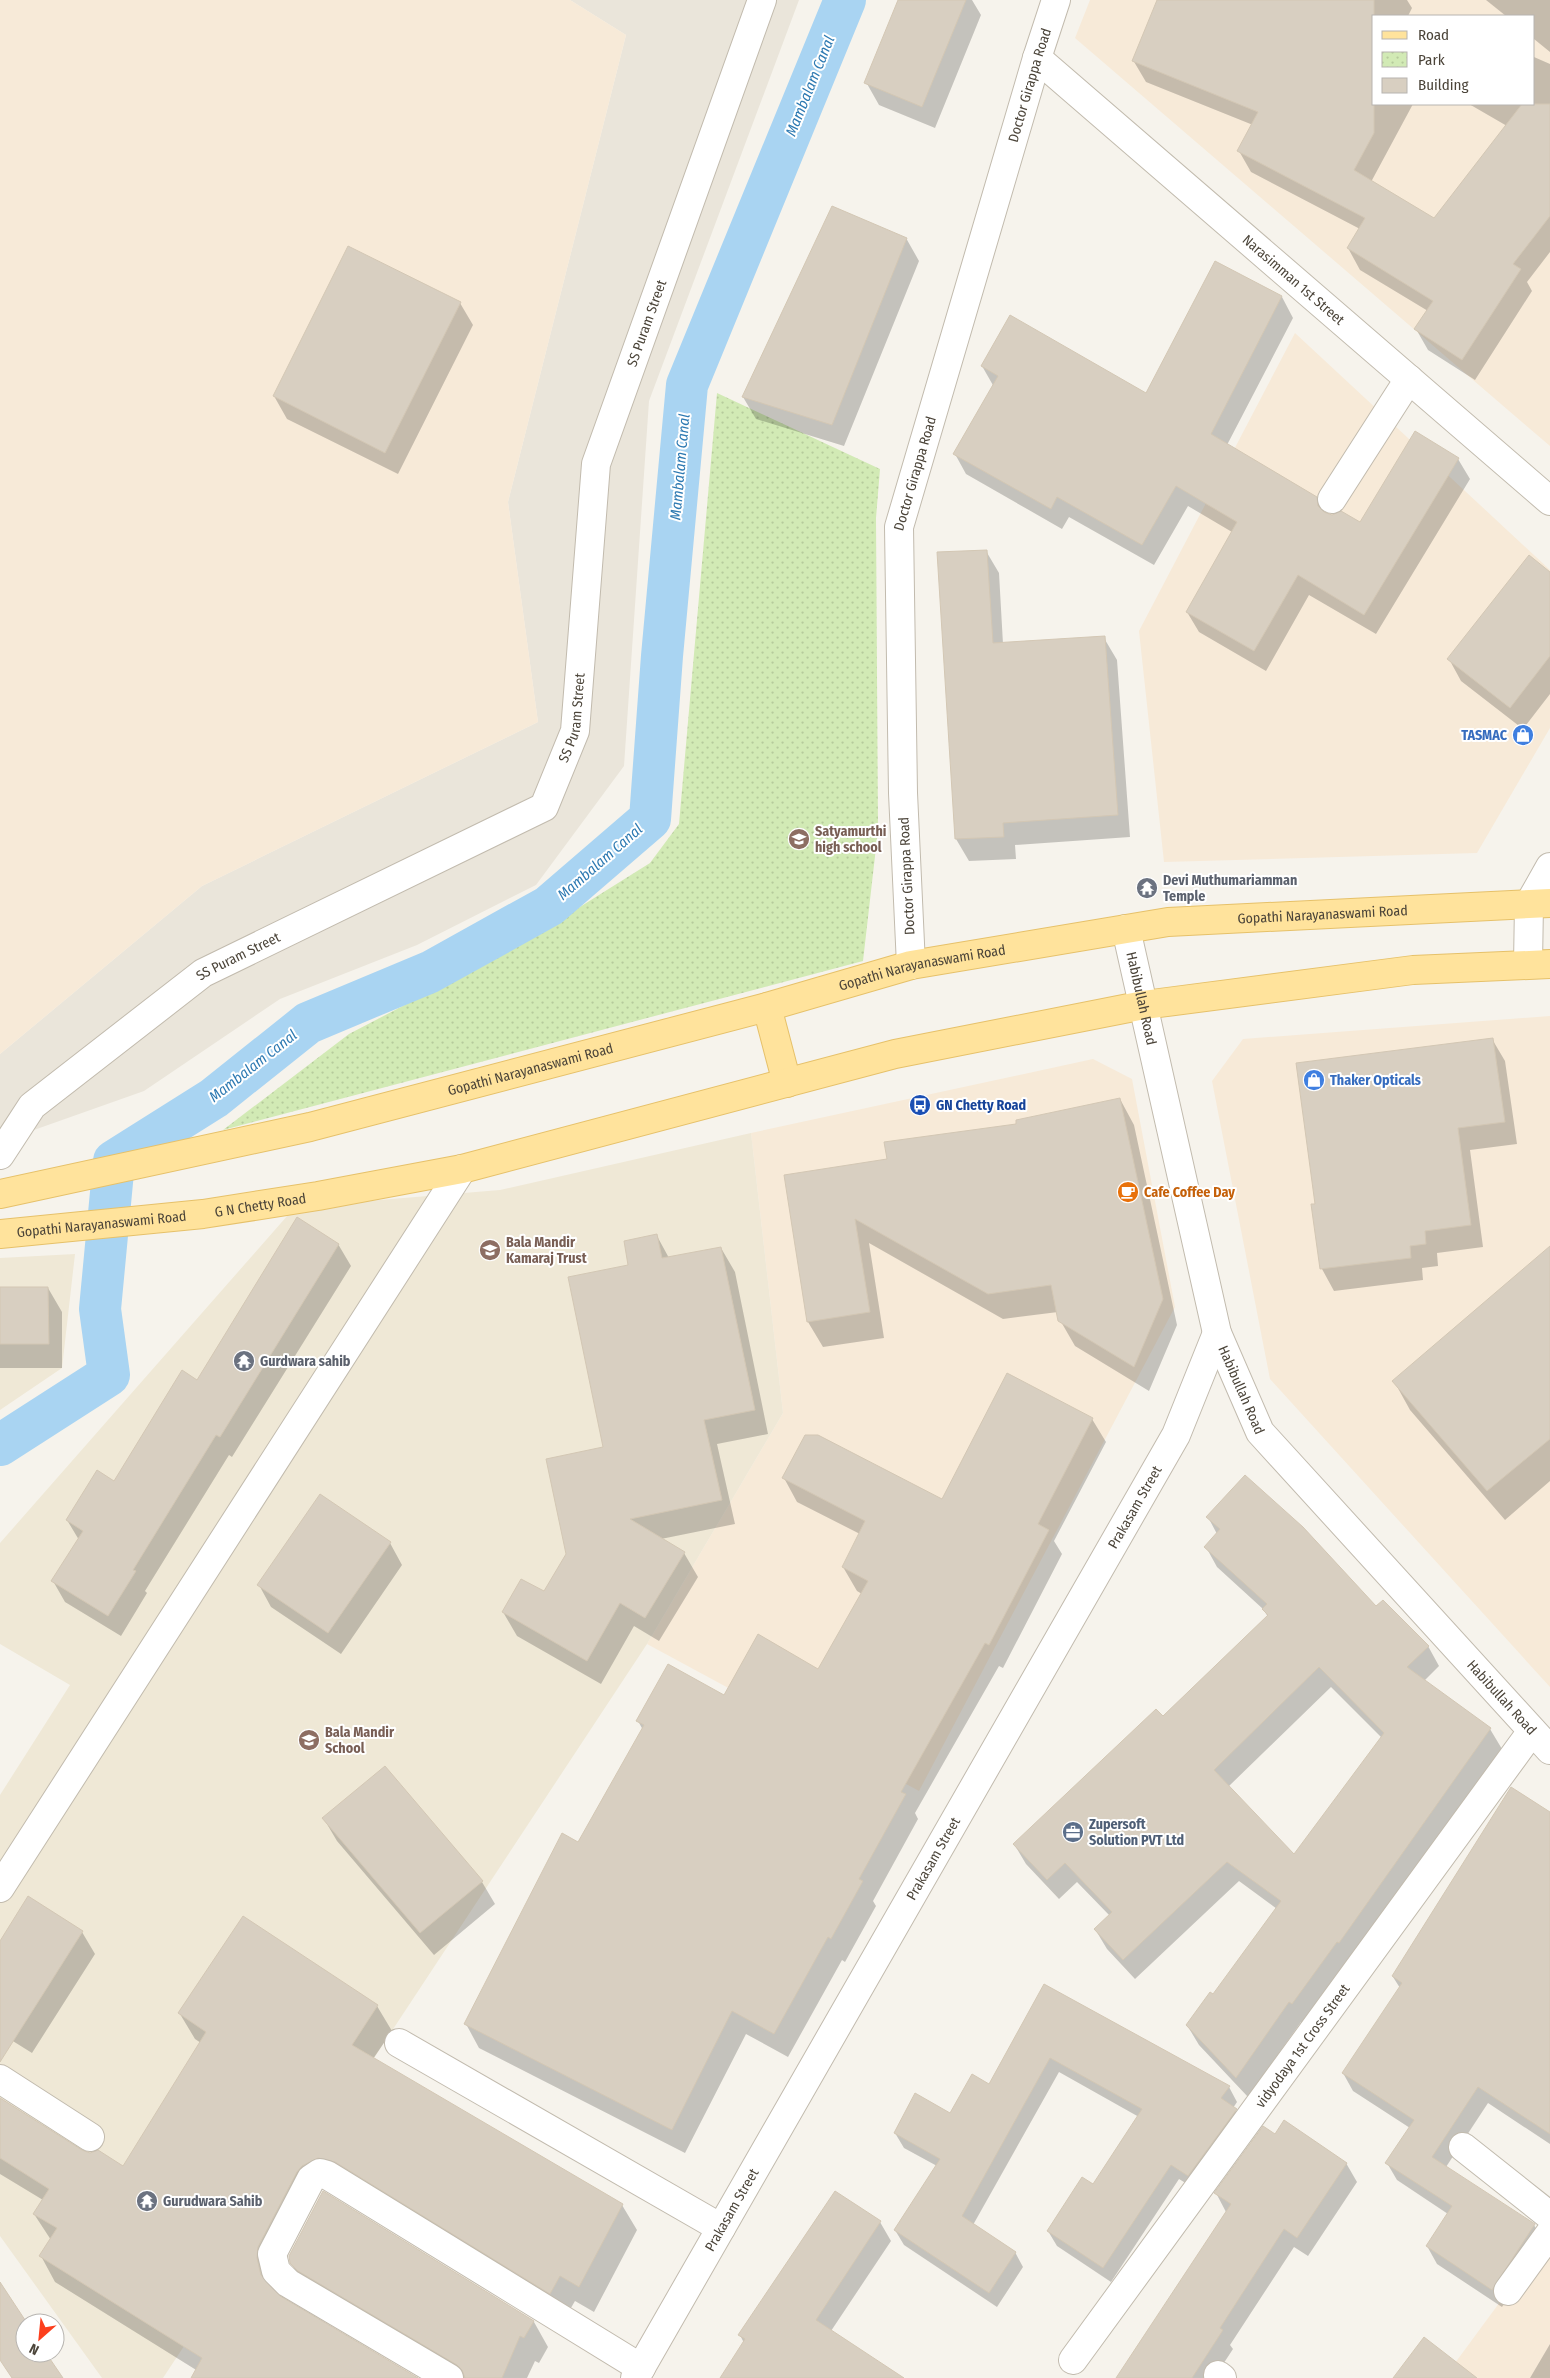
<svg xmlns="http://www.w3.org/2000/svg" width="1550" height="2378" viewBox="0 0 1550 2378" font-family="'Fira Sans Condensed',sans-serif">
<defs>
<pattern id="park-dots" width="8" height="8" patternUnits="userSpaceOnUse" patternTransform="scale(1.25)"><rect width="8" height="8" fill="#d2eab5"/><path d="M2 2h.1M6 6h.1" fill="none" stroke="#b6ca9c" stroke-width="1.8" stroke-linecap="round"/></pattern>
</defs>
<rect width="100%" height="100%" fill="#f6f3ec"/>
<path fill="#eae5da" d="M 570,0 L 799,0 L 649,401 L 624,766 L 536,885 L 417,945 L 280,999 L 144,1091 L 0,1142 L 0,1054 L 202,886 L 538,722 L 508,502 L 626,35 Z"/>
<path fill="#f7ead8" fill-rule="evenodd" d="M 0,0 L 570,0 L 626,35 L 508,502 L 538,722 L 202,886 L 0,1054 Z
M 1090,0 L 1550,0 L 1550,446 L 1075,38 ZM 1374,16 L 1534,16 L 1534,104 L 1374,104 Z
M 1295,333 L 1550,570 L 1550,728 L 1477,853 L 1164,862 L 1139,631 Z
M 1550,1016 L 1550,1687 L 1270,1379 L 1212,1081 L 1243,1039 Z
M 1093,1059 L 1132,1079 L 1175,1307 L 919,1791 L 647,1644 L 783,1413 L 751,1133 Z
M 1550,2233 L 1550,2378 L 1444,2378 L 1508,2291 Z"/>
<path fill="#efe8d6" d="M 751,1133 L 783,1413 L 647,1644 L 163,2378 L 102,2378 L 0,2236 L 0,1795 L 70,1685 L 0,1644 L 0,1543 L 295,1207 L 500,1190 Z
M 75,1254 L 62,1368 L 0,1410 L 0,1258 Z"/>
<path fill="url(#park-dots)" d="M 717,393 L 880,469 L 876,518 L 878,830 L 863,961 L 223,1130 L 349,1034 L 516,947 L 650,863 L 679,824 Z"/>
<path fill="#0003" fill-rule="evenodd" d="M 900,0 L 972,0 L 981,15 L 935,128 L 879,105 L 866,82 Z
M 1158,0 L 1407,0 L 1412,8 L 1408,16 L 1374,16 L 1374,104 L 1413,104 L 1371,182 L 1434,220 L 1507,126 L 1469,104 L 1534,104 L 1534,57 L 1550,64 L 1550,252 L 1527,282 L 1532,291 L 1475,380 L 1428,350 L 1416,329 L 1428,311 L 1360,270 L 1348,248 L 1360,229 L 1251,172 L 1239,151 L 1253,125 L 1146,82 L 1133,60 Z
M 1486,0 L 1550,0 L 1550,52 L 1534,39 L 1534,16 L 1506,16 Z
M 906,238 L 919,261 L 844,446 L 756,419 L 743,397 Z
M 1215,263 L 1282,297 L 1293,318 L 1227,445 L 1316,498 L 1325,514 L 1360,524 L 1458,459 L 1470,479 L 1376,634 L 1309,595 L 1266,671 L 1199,632 L 1187,612 L 1232,532 L 1188,506 L 1154,565 L 1069,517 L 1062,529 L 966,474 L 955,454 L 994,387 L 982,366 L 1147,395 Z
M 460,303 L 473,325 L 398,474 L 287,419 L 274,396 Z
M 986,551 L 999,573 L 1003,644 L 1104,638 L 1117,660 L 1130,837 L 1015,845 L 1016,859 L 969,861 L 956,839 L 938,553 Z
M 1550,573 L 1550,694 L 1523,729 L 1461,681 L 1449,659 Z
M 1492,1039 L 1505,1061 L 1517,1144 L 1470,1150 L 1483,1247 L 1437,1253 L 1438,1266 L 1422,1268 L 1423,1280 L 1334,1291 L 1322,1269 L 1313,1205 L 1316,1205 Z
M 1120,1099 L 1134,1125 L 1177,1325 L 1149,1391 L 1075,1346 L 1060,1320 L 1058,1312 L 1003,1319 L 869,1243 L 884,1338 L 823,1347 L 808,1322 L 785,1176 L 888,1160 Z
M 657,1236 L 669,1258 L 721,1248 L 735,1272 L 768,1434 L 717,1444 L 735,1524 L 661,1539 L 684,1553 L 698,1577 L 659,1641 L 634,1626 L 601,1684 L 517,1636 L 503,1612 L 545,1593 L 567,1554 L 605,1448 L 630,1266 Z
M 338,1244 L 351,1266 L 232,1457 L 229,1455 L 145,1591 L 147,1593 L 121,1636 L 65,1602 L 53,1581 L 79,1540 L 67,1520 L 114,1482 L 197,1382 Z
M 1550,1267 L 1550,1481 L 1505,1520 L 1410,1410 L 1394,1381 Z
M 0,1288 L 48,1288 L 62,1312 L 62,1368 L 0,1368 Z
M 1092,1419 L 1106,1442 L 1054,1541 L 1062,1554 L 1003,1668 L 999,1666 L 915,1813 L 918,1819 L 873,1901 L 876,1906 L 845,1962 L 842,1960 L 788,2057 L 746,2034 L 685,2153 L 479,2048 L 466,2024 L 579,1843 L 643,1730 L 638,1721 L 818,1671 L 862,1594 L 857,1591 L 843,1567 L 860,1534 L 797,1502 L 784,1478 L 942,1501 Z
M 1208,1517 L 1376,1608 L 1428,1646 L 1439,1666 L 1424,1681 L 1490,1729 L 1502,1749 L 1350,1962 L 1304,2023 L 1301,2022 L 1248,2097 L 1199,2045 L 1187,2025 L 1214,1996 L 1277,1909 L 1239,1881 L 1135,1979 L 1107,1949 L 1095,1929 L 1110,1916 L 1077,1882 L 1059,1899 L 1026,1864 L 1014,1844 L 1163,1718 L 1268,1617 L 1263,1609 L 1217,1567 L 1206,1547 L 1217,1534 ZM 1331,1687 L 1382,1738 L 1294,1856 L 1228,1787 Z
M 390,1543 L 402,1565 L 341,1654 L 271,1607 L 259,1585 Z
M 1550,1813 L 1550,2144 L 1488,2103 L 1446,2167 L 1534,2225 L 1544,2243 L 1502,2307 L 1437,2264 L 1427,2246 L 1448,2214 L 1397,2180 L 1387,2163 L 1410,2128 L 1353,2091 L 1343,2073 L 1400,1988 L 1393,1977 Z
M 324,1819 L 482,1882 L 495,1904 L 434,1955 L 337,1841 Z
M 82,1932 L 95,1954 L 32,2053 L 0,2033 L 0,1943 Z
M 1045,1985 L 1229,2087 L 1237,2102 L 1233,2108 L 1245,2124 L 1197,2190 L 1179,2179 L 1111,2282 L 1057,2246 L 1048,2231 L 1093,2186 L 1139,2117 L 1059,2072 L 973,2225 L 1015,2252 L 1023,2267 L 997,2307 L 904,2245 L 895,2230 L 937,2166 L 904,2148 L 895,2133 L 951,2114 L 990,2085 Z
M 377,2006 L 392,2031 L 373,2059 L 622,2205 L 637,2230 L 594,2312 L 575,2301 L 565,2318 L 332,2183 L 311,2197 L 271,2284 L 272,2289 L 279,2297 L 416,2378 L 209,2378 L 55,2282 L 41,2256 L 51,2240 L 34,2214 L 43,2200 L 0,2174 L 0,2099 L 81,2151 L 123,2168 L 201,2043 L 195,2039 L 180,2014 Z
M 1275,2135 L 1346,2163 L 1357,2182 L 1308,2256 L 1294,2247 L 1230,2345 L 1233,2349 L 1214,2378 L 1118,2378 L 1226,2212 L 1216,2193 Z
M 880,2222 L 891,2241 L 831,2331 L 902,2378 L 721,2378 L 744,2343 L 740,2335 Z
M 291,2263 L 534,2322 L 548,2347 L 539,2363 L 535,2361 L 527,2378 L 453,2378 L 306,2289 Z
M 1550,2344 L 1550,2378 L 1530,2378 Z"/>
<g fill="none" stroke-linecap="round" stroke-linejoin="round">
<path stroke="#a9d4f2" stroke-width="42" d="M 0,1445 L 109,1375 L 100,1309 L 114,1161 L 214,1098 L 308,1023 L 430,972 L 549,906 L 650,819 L 662,656 L 687,385 L 845,0"/>
</g>
<path fill="#d8cfc1" stroke="#d3c7b4" fill-rule="evenodd" d="M 898,0 L 966,0 L 922,107 L 864,83 Z
M 1157,0 L 1374,0 L 1374,133 L 1354,170 L 1434,218 L 1522,104 L 1550,104 L 1550,216 L 1513,264 L 1521,269 L 1462,360 L 1414,329 L 1433,301 L 1347,248 L 1365,218 L 1237,151 L 1258,112 L 1132,61 Z
M 832,206 L 907,238 L 832,425 L 742,397 Z
M 348,246 L 461,302 L 385,453 L 273,396 Z
M 1215,261 L 1282,296 L 1211,434 L 1317,497 L 1318,506 L 1324,512 L 1332,515 L 1341,511 L 1360,522 L 1415,431 L 1459,458 L 1364,615 L 1298,575 L 1254,651 L 1186,612 L 1237,522 L 1176,486 L 1142,545 L 1057,497 L 1051,509 L 953,454 L 998,376 L 981,366 L 1010,315 L 1146,393 Z
M 987,550 L 993,643 L 1105,636 L 1118,815 L 1003,823 L 1004,837 L 955,839 L 937,552 Z
M 1529,555 L 1550,572 L 1550,656 L 1510,708 L 1447,659 Z
M 1493,1038 L 1505,1122 L 1458,1128 L 1471,1225 L 1425,1231 L 1426,1244 L 1410,1246 L 1411,1258 L 1320,1269 L 1311,1204 L 1315,1204 L 1296,1063 Z
M 1120,1098 L 1163,1299 L 1134,1367 L 1058,1321 L 1051,1285 L 988,1294 L 855,1219 L 870,1312 L 807,1322 L 784,1175 L 887,1159 L 884,1142 L 1016,1124 L 1016,1120 Z
M 297,1217 L 339,1244 L 220,1437 L 216,1435 L 133,1570 L 136,1571 L 108,1616 L 51,1581 L 83,1531 L 66,1520 L 97,1470 L 114,1481 L 182,1370 L 197,1380 Z
M 657,1234 L 662,1258 L 721,1247 L 755,1410 L 704,1420 L 722,1500 L 630,1519 L 685,1552 L 645,1618 L 620,1603 L 587,1661 L 502,1612 L 521,1579 L 544,1591 L 566,1554 L 546,1459 L 603,1447 L 568,1277 L 628,1265 L 624,1241 Z
M 1550,1246 L 1550,1439 L 1487,1491 L 1392,1381 Z
M 0,1287 L 48,1287 L 49,1344 L 0,1344 Z
M 1007,1373 L 1093,1418 L 1038,1524 L 1049,1530 L 989,1645 L 985,1643 L 901,1792 L 906,1794 L 859,1879 L 863,1881 L 831,1939 L 828,1937 L 774,2034 L 732,2011 L 672,2130 L 464,2024 L 562,1833 L 578,1842 L 644,1725 L 636,1721 L 668,1664 L 724,1695 L 758,1634 L 818,1669 L 868,1581 L 842,1567 L 865,1521 L 782,1478 L 805,1435 L 818,1435 L 942,1499 Z
M 1245,1475 L 1303,1527 L 1376,1606 L 1383,1600 L 1429,1646 L 1407,1667 L 1491,1728 L 1339,1943 L 1337,1942 L 1292,2004 L 1289,2002 L 1236,2078 L 1186,2025 L 1210,1992 L 1213,1994 L 1281,1901 L 1227,1862 L 1123,1960 L 1094,1929 L 1112,1912 L 1065,1863 L 1047,1880 L 1013,1844 L 1156,1709 L 1163,1716 L 1268,1615 L 1262,1609 L 1267,1604 L 1204,1547 L 1220,1529 L 1206,1517 ZM 1319,1667 L 1384,1733 L 1294,1854 L 1214,1770 Z
M 320,1494 L 391,1542 L 328,1633 L 257,1585 Z
M 385,1766 L 483,1881 L 420,1933 L 322,1818 Z
M 1511,1787 L 1550,1812 L 1550,2134 L 1478,2087 L 1432,2157 L 1535,2224 L 1492,2290 L 1426,2246 L 1452,2206 L 1385,2163 L 1414,2120 L 1342,2073 L 1402,1983 L 1392,1976 Z
M 28,1896 L 83,1931 L 0,2062 L 0,1941 Z
M 243,1916 L 378,2005 L 352,2045 L 623,2204 L 579,2287 L 560,2276 L 550,2294 L 335,2162 L 318,2158 L 302,2166 L 297,2172 L 258,2247 L 257,2258 L 261,2275 L 280,2296 L 418,2378 L 191,2378 L 202,2358 L 39,2256 L 57,2228 L 33,2214 L 49,2189 L 0,2158 L 0,2098 L 82,2150 L 90,2153 L 98,2150 L 123,2166 L 206,2032 L 178,2013 Z
M 1044,1984 L 1230,2086 L 1221,2098 L 1237,2109 L 1188,2176 L 1171,2165 L 1103,2268 L 1047,2231 L 1082,2177 L 1093,2184 L 1142,2109 L 1050,2058 L 962,2216 L 1016,2252 L 989,2293 L 894,2230 L 940,2159 L 894,2133 L 915,2093 L 950,2113 L 972,2074 L 989,2084 Z
M 1284,2120 L 1347,2163 L 1297,2238 L 1284,2229 L 1220,2328 L 1223,2330 L 1192,2378 L 1116,2378 L 1231,2204 L 1214,2193 L 1263,2126 L 1275,2134 Z
M 323,2191 L 534,2321 L 524,2338 L 520,2336 L 502,2378 L 465,2378 L 462,2370 L 457,2365 L 298,2271 L 290,2263 L 289,2256 Z
M 835,2191 L 881,2221 L 816,2320 L 904,2378 L 720,2378 L 745,2339 L 738,2335 Z
M 0,2282 L 27,2323 L 25,2353 L 46,2353 L 63,2378 L 12,2378 L 0,2360 Z
M 1424,2337 L 1477,2378 L 1393,2378 Z"/>
<g fill="none" stroke-linecap="round" stroke-linejoin="round">
<g stroke="#c2bbae" stroke-width="30">
<g id="minor">
<path id="s1" d="M 1037,58 L 1550,501"/>
<path d="M 1332,499 L 1409,379"/>
<path id="s2" d="M 1126,929 L 1217,1333 L 1260,1432 L 1550,1750"/>
<path d="M 1528,964 L 1529,904 L 1550,867"/>
<path id="s3" d="M 911,965 L 903,793 L 899,527 L 1037,58 L 1056,0"/>
<path id="s4" d="M 0,1155 L 32,1106 L 203,973 L 544,807 L 575,731 L 596,464 L 762,0"/>
<path d="M 0,1888 L 462,1169"/>
<path d="M 399,2043 L 721,2228"/>
<path d="M 0,2079 L 90,2137"/>
<path d="M 1463,2147 L 1550,2216"/>
<path d="M 1508,2291 L 1550,2233"/>
<path id="s5" d="M 1073,2360 L 1532,1731"/>
<path d="M 1218,2375 L 1222,2378"/>
<path d="M 449,2378 L 288,2283 L 276,2271 L 272,2254 L 311,2179 L 320,2173 L 327,2175 L 641,2368"/>
<path id="s6" d="M 635,2378 L 1176,1435 L 1217,1333"/>
</g>
</g>
<g stroke="#e6c16a" stroke-width="30">
<g id="major">
<path d="M 767,1007 L 787,1083"/>
<path id="s7" d="M 0,1194 L 310,1127 L 767,1007 L 911,965 L 1168,922 L 1550,903"/>
<path id="s8" d="M 0,1234 L 203,1214 L 318,1196 L 462,1169 L 895,1054 L 1144,1005 L 1413,970 L 1550,964"/>
</g>
</g>
<use href="#minor" stroke="#fff" stroke-width="28"/>
<use href="#major" stroke="#ffe39c" stroke-width="28"/>
</g>
<defs>
<g id="shop-disc" transform="scale(1.125)"><circle r="9.5" fill="#3f7fe0" stroke="#fff"/><path d="M-5-2.5h2.3a2.7 3.5 0 0 1 5.4 0H5L5.5 6h-11ZM-1.5-2.5h3a1.5 2.3 0 0 0-3 0Z" fill="#fff"/></g>
<g id="school-disc" transform="scale(1.125)"><circle r="9.5" fill="#8d6e63" stroke="#fff"/><path d="M0-5L7-2L0 1L-7-2ZM-4 1L0 2.5L4 1V4Q0 6-4 4Z" fill="#fff"/></g>
<g id="temple-disc" transform="scale(1.125)"><circle r="9.5" fill="#6b7280" stroke="#fff"/><path d="M0-6L5-2H3V0L6.5 2.5H4V6H1.5V3h-3V6H-4V2.5H-6.5L-3 0V-2H-5Z" fill="#fff"/></g>
<g id="bus-disc" transform="scale(1.125)"><circle r="9.5" fill="#1a4fb4" stroke="#fff"/><path d="M-5-6H5V4H4V6H2V4H-2V6H-4V4H-5ZM-3.5-4V0h7V-4ZM-3.5 1.2v1.5H-2V1.2ZM2 1.2v1.5H3.5V1.2Z" fill="#fff"/></g>
<g id="cafe-disc" transform="scale(1.125)"><circle r="9.5" fill="#e8710a" stroke="#fff"/><path d="M-5.5-4.5H6V0H3Q3 3.5 0 3.5H-2.5Q-5.5 3.5-5.5 0ZM3-3.2v2h1.7v-2ZM-6 4.5H4V6H-6Z" fill="#fff"/></g>
<g id="office-disc" transform="scale(1.125)"><circle r="9.5" fill="#5c6f8a" stroke="#fff"/><path d="M-6-3h4V-5.5h4V-3h4V5H-6ZM-1-4.5V-3h2v-1.5ZM-6 0V1H6V0Z" fill="#fff"/></g>
</defs>
<g fill-rule="evenodd">
<use href="#shop-disc" x="1523" y="735"/>
<use href="#school-disc" x="799" y="839"/>
<use href="#temple-disc" x="1147" y="888"/>
<use href="#shop-disc" x="1314" y="1080"/>
<use href="#bus-disc" x="920" y="1105"/>
<use href="#cafe-disc" x="1128" y="1192"/>
<use href="#school-disc" x="490" y="1250"/>
<use href="#temple-disc" x="244" y="1361"/>
<use href="#school-disc" x="309" y="1740"/>
<use href="#office-disc" x="1073" y="1832"/>
<use href="#temple-disc" x="147" y="2201"/>
</g>
<g text-anchor="middle" dominant-baseline="central" stroke-width="4" stroke-linejoin="round" paint-order="stroke">
<g font-size="14" fill="#4b4439" stroke="#fff">
<text stroke="none"><textPath href="#s3" startOffset="899">Doctor Girappa Road</textPath></text>
<text stroke="none"><textPath href="#s1" startOffset="339">Narasimman 1st Street</textPath></text>
<text stroke="none"><textPath href="#s4" startOffset="1154">SS Puram Street</textPath></text>
<text stroke="none"><textPath href="#s3" startOffset="494">Doctor Girappa Road</textPath></text>
<text stroke="none"><textPath href="#s4" startOffset="749">SS Puram Street</textPath></text>
<text transform="translate(907 876) rotate(-93)">Doctor Girappa Road</text>
<text stroke="none"><textPath href="#s7" startOffset="1355">Gopathi Narayanaswami Road</textPath></text>
<text stroke="none"><textPath href="#s4" startOffset="314">SS Puram Street</textPath></text>
<text stroke="none"><textPath href="#s7" startOffset="950">Gopathi Narayanaswami Road</textPath></text>
<text stroke="none"><textPath href="#s2" startOffset="71">Habibullah Road</textPath></text>
<text stroke="none"><textPath href="#s7" startOffset="545">Gopathi Narayanaswami Road</textPath></text>
<text stroke="none"><textPath href="#s8" startOffset="262">G N Chetty Road</textPath></text>
<text stroke="none"><textPath href="#s8" startOffset="102">Gopathi Narayanaswami Road</textPath></text>
<text stroke="none"><textPath href="#s2" startOffset="476">Habibullah Road</textPath></text>
<text stroke="none"><textPath href="#s6" startOffset="1004">Prakasam Street</textPath></text>
<text stroke="none"><textPath href="#s2" startOffset="881">Habibullah Road</textPath></text>
<text stroke="none"><textPath href="#s6" startOffset="599">Prakasam Street</textPath></text>
<text stroke="none"><textPath href="#s5" startOffset="389">vidyodaya 1st Cross Street</textPath></text>
<text stroke="none"><textPath href="#s6" startOffset="194">Prakasam Street</textPath></text>
</g>
<g font-size="14" font-weight="bold" fill="#366cbe" stroke="#fff" text-anchor="end">
<text x="1507" y="735">TASMAC</text>
<text x="1330" y="1080" text-anchor="start">Thaker Opticals</text>
</g>
<g font-size="14" font-weight="bold" fill="#785e54" stroke="#fff" text-anchor="start">
<text x="815" y="831">Satyamurthi<tspan x="815" dy="16">high school</tspan></text>
<text x="506" y="1242">Bala Mandir<tspan x="506" dy="16">Kamaraj Trust</tspan></text>
<text x="325" y="1732">Bala Mandir<tspan x="325" dy="16">School</tspan></text>
</g>
<g font-size="14" font-weight="bold" fill="#5b616d" stroke="#fff" text-anchor="start">
<text x="1163" y="880">Devi Muthumariamman<tspan x="1163" dy="16">Temple</tspan></text>
<text x="260" y="1361">Gurdwara sahib</text>
<text x="163" y="2201">Gurudwara Sahib</text>
</g>
<g font-size="14" font-weight="bold" fill="#164399" stroke="#fff" text-anchor="start">
<text x="936" y="1105">GN Chetty Road</text>
</g>
<g font-size="14" font-weight="bold" fill="#c56008" stroke="#fff" text-anchor="start">
<text x="1144" y="1192">Cafe Coffee Day</text>
</g>
<g font-size="14" font-weight="bold" fill="#4e5e75" stroke="#fff" text-anchor="start">
<text x="1089" y="1824">Zupersoft<tspan x="1089" dy="16">Solution PVT Ltd</tspan></text>
</g>
<g font-size="15" font-style="italic" fill="#2e7ab2" stroke="#fff">
<text transform="translate(810 86) rotate(-68)">Mambalam Canal</text>
<text transform="translate(680 467) rotate(-85)">Mambalam Canal</text>
<text transform="translate(600 862) rotate(-41)">Mambalam Canal</text>
<text transform="translate(253 1066) rotate(-38)">Mambalam Canal</text>
</g>
</g>
<rect x="1372" y="15" width="162" height="90" fill="#ffffff" stroke="#b7b4b0"/>
<rect x="1382" y="31" width="25" height="8" fill="#ffe39c" stroke="#b7b4b0"/>
<text x="1418" y="40" font-size="15" fill="#4b4439">Road</text>
<rect x="1382" y="52" width="25" height="15" fill="url(#park-dots)" stroke="#b7b4b0"/>
<text x="1418" y="65" font-size="15" fill="#4b4439">Park</text>
<rect x="1382" y="78" width="25" height="15" fill="#d8cfc1" stroke="#b7b4b0"/>
<text x="1418" y="90" font-size="15" fill="#4b4439">Building</text>
<g transform="translate(40 2338) rotate(207)"><circle r="24" fill="#ffffff" stroke="#b7b4b0"/>
<path d="M0-4L9 19L0 12L-9 19Z" fill="#fc3f1d"/>
<text y="-8" font-size="14" font-weight="bold" text-anchor="middle" fill="#4b4439">N</text>
</g>
</svg>
